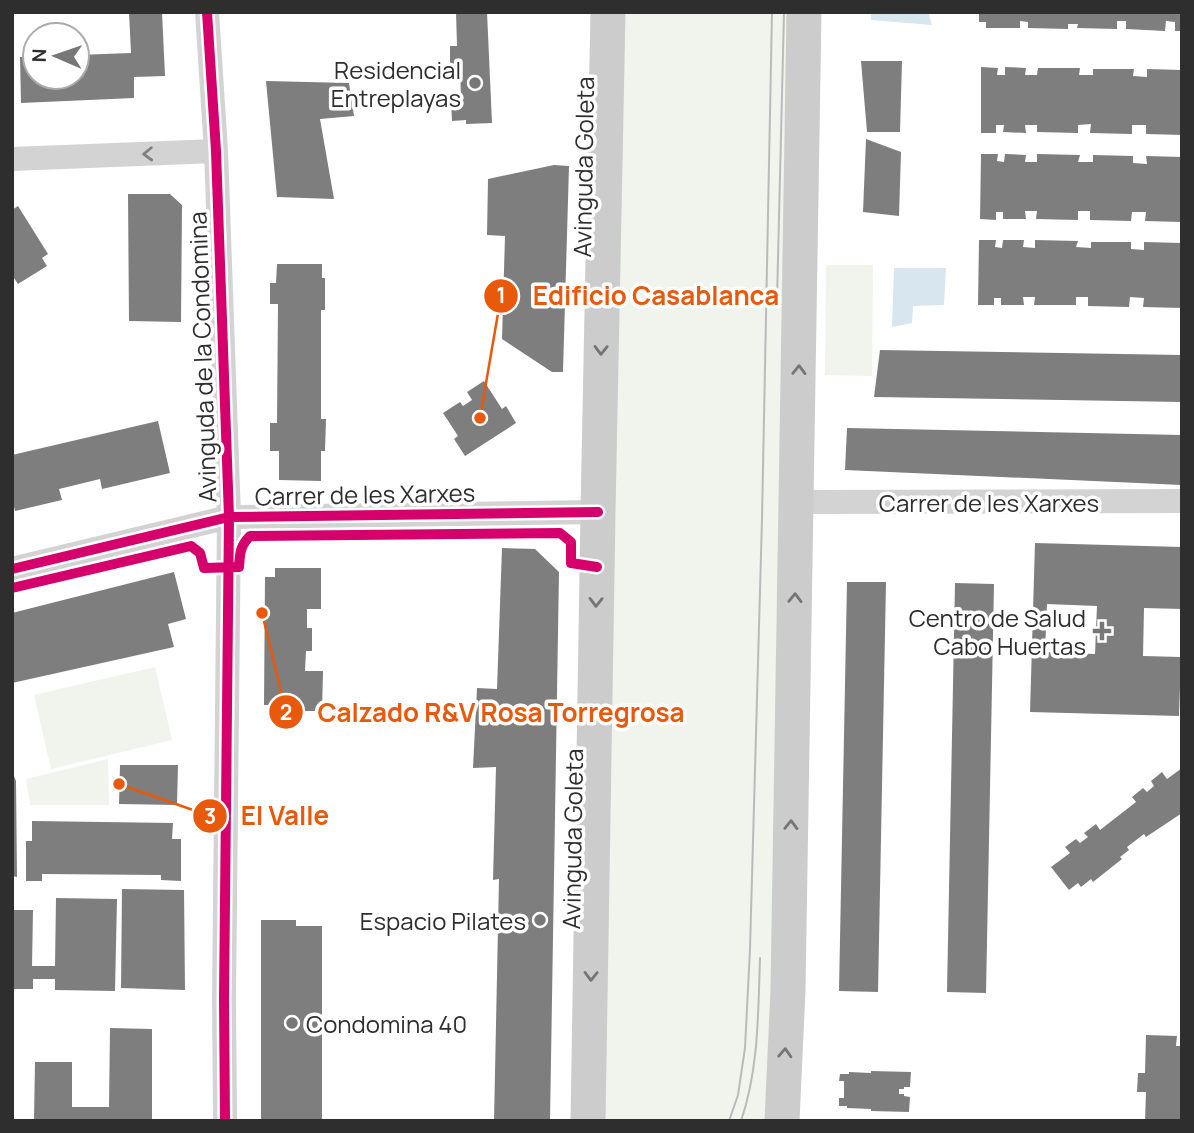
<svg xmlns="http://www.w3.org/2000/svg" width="1194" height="1133" viewBox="0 0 1194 1133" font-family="Manrope,sans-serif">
<rect width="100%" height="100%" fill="#fff"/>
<path fill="#f0f4ec" d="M 617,12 L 788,12 L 769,1121 L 600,1121 Z
M 826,265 L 873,265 L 872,376 L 825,375 Z
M 155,667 L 172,740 L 51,769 L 34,695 Z
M 108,759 L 109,805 L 30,805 L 26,779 Z"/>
<path fill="#d8e6f0" d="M 871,12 L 928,12 L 932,25 L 871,20 Z
M 894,268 L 946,268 L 944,305 L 913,306 L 912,323 L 892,327 Z"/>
<path fill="#7e7e7e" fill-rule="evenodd" d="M 129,12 L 162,12 L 165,76 L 134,77 L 134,98 L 21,103 L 20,57 L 35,57 L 35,77 L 77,77 L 77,55 L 131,53 Z
M 456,12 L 487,12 L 492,123 L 466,124 L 466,120 L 452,121 L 451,100 L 461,100 L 460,65 L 450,66 L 450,46 L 457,46 Z
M 979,12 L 1182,12 L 1182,31 L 1175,31 L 1175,22 L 1166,21 L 1165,31 L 1126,29 L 1126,21 L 1117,21 L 1117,29 L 1077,28 L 1078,24 L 1068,24 L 1068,29 L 1028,28 L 1028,22 L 1020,21 L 1020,28 L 986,28 L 986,22 L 979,22 Z
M 861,61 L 902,61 L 900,132 L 867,132 Z
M 981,67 L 998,68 L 997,75 L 1005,75 L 1005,67 L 1026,68 L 1025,75 L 1037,75 L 1038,68 L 1080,68 L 1079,75 L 1093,75 L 1093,69 L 1134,69 L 1133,76 L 1147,77 L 1147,69 L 1182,70 L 1182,135 L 1146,134 L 1146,125 L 1132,125 L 1132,134 L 1090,133 L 1091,124 L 1078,125 L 1078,133 L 1037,132 L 1037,125 L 1025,125 L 1026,133 L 1003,132 L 1004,125 L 996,125 L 996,133 L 981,133 Z
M 266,81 L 349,83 L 354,116 L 320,119 L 334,199 L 277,197 Z
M 866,139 L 901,152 L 899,216 L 863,212 Z
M 981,154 L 998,154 L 997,161 L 1004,162 L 1005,154 L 1026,155 L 1025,162 L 1037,162 L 1037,154 L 1080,155 L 1078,162 L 1093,162 L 1093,155 L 1133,156 L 1133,163 L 1147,164 L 1146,156 L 1182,157 L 1182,222 L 1145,221 L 1146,212 L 1132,212 L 1131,221 L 1090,220 L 1090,211 L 1078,211 L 1078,220 L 1036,219 L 1037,211 L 1025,211 L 1026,219 L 1003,219 L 1003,212 L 996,212 L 996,220 L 980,219 Z
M 554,165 L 569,166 L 563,372 L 552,372 L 502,339 L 505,236 L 487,235 L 488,179 Z
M 128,194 L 170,194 L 182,205 L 181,322 L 129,321 Z
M 18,206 L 48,254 L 42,258 L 47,266 L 18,284 L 12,275 L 12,210 Z
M 979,240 L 996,240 L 995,247 L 1002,248 L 1003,240 L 1024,240 L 1023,247 L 1035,248 L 1035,240 L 1078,241 L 1076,247 L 1091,248 L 1091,242 L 1131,242 L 1131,249 L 1144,250 L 1144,242 L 1182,243 L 1182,308 L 1143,307 L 1144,298 L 1130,297 L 1129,307 L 1088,306 L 1088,297 L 1076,297 L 1076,305 L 1034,305 L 1035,297 L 1023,297 L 1024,305 L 1001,305 L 1001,298 L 994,298 L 994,305 L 978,305 Z
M 277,264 L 322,264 L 322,278 L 325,278 L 325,310 L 321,310 L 321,419 L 326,419 L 325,451 L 321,451 L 321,481 L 279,480 L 279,451 L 270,451 L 270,423 L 277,423 L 278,304 L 270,304 L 270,283 L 276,283 Z
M 880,350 L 1182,355 L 1182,402 L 874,397 Z
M 484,381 L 502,409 L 506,406 L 516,423 L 465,456 L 454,439 L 458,436 L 443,413 L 460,402 L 463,406 L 472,400 L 467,392 Z
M 158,421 L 170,473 L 102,489 L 100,479 L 59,489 L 62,500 L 15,511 L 12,498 L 12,455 Z
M 847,428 L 1182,435 L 1182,485 L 845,470 Z
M 1035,543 L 1182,547 L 1182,609 L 1144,608 L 1143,656 L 1181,657 L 1179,716 L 1030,712 ZM 1047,604 L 1097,606 L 1095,654 L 1045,652 Z
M 502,548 L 535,549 L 559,572 L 550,1121 L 494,1121 L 499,879 L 493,880 L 496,767 L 473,768 L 477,688 L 497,689 Z
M 275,568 L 321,568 L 321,609 L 307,609 L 307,628 L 312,628 L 312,651 L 306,651 L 305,671 L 323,671 L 322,711 L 274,711 L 274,705 L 264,705 L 265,577 L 275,577 Z
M 174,572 L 186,619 L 168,624 L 174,647 L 12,683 L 12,613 Z
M 847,582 L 886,582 L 878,992 L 839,991 Z
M 955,583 L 994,584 L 986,993 L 947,992 Z
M 120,765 L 178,765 L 177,805 L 119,804 Z
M 1182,768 L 1182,813 L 1146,837 L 1144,834 L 1127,847 L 1129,850 L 1120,857 L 1122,859 L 1093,882 L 1091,879 L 1081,887 L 1078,883 L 1069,890 L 1051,867 L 1070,853 L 1065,847 L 1076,839 L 1080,843 L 1088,837 L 1084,833 L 1096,824 L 1100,830 L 1136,802 L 1132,797 L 1143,788 L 1147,792 L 1154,786 L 1151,781 L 1162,772 L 1167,779 Z
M 12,771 L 16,781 L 17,877 L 12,876 Z
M 32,821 L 173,823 L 172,839 L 181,839 L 181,881 L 161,880 L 161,875 L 42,874 L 42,881 L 26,881 L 26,841 L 32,841 Z
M 122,889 L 184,890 L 185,990 L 121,988 Z
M 56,898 L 117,899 L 115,991 L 55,990 L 55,979 L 33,979 L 33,989 L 12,989 L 12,910 L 33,910 L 32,966 L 55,966 Z
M 261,920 L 296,920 L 296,926 L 322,926 L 322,1121 L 261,1121 Z
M 110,1028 L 152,1029 L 152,1121 L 34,1121 L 35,1062 L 72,1062 L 72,1107 L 109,1107 Z
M 1146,1035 L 1177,1036 L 1176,1046 L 1182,1046 L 1181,1121 L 1145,1121 L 1146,1092 L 1137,1092 L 1138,1073 L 1145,1073 Z
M 871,1071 L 911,1072 L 910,1087 L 904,1087 L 904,1089 L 899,1089 L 899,1094 L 904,1094 L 904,1096 L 910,1097 L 909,1112 L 871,1111 L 871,1109 L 847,1108 L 847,1106 L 839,1106 L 839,1098 L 844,1098 L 844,1081 L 839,1081 L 840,1074 L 849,1074 L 849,1072 L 871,1073 Z"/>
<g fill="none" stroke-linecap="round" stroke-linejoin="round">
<path stroke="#d3d3d3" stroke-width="24" d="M 207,12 L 216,151 L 229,517 L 224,998 L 225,1121
M 12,159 L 216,151
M 796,502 L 1182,501
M 12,569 L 229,517 L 598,512"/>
<path stroke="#ccc" stroke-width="35" d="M 588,1121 L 598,512 L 608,12
M 782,1121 L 788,990 L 804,12"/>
<path stroke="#bababa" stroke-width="2" d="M 777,300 L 784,12
M 729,1121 L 738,1095 L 745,1048 L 750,949 L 762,519 L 772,12
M 741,1121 C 759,1068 758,1013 760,958"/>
<g stroke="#fff" stroke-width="15">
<path id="cycleway" d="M 207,12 L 216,151 L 229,517 L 224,998 L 225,1121
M 12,569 L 229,517 L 598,512
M 12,588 L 191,546 L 200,553 L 204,568 L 239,567 C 240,553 240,546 250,536 L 560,533 L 571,542 L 571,563 L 597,567"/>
</g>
<use href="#cycleway" stroke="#d6006c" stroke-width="10"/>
</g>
<defs><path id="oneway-chevron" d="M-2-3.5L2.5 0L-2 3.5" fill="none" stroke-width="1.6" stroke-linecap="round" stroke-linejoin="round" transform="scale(1.75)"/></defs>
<use stroke="#808080" href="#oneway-chevron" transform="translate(148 154) rotate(178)"/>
<g stroke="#757575">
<use href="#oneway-chevron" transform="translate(601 350) rotate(91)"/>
<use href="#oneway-chevron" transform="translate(799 370) rotate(-89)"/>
<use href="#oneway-chevron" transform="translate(795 598) rotate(-89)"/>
<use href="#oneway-chevron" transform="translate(596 602) rotate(91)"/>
<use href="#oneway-chevron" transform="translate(791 825) rotate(-89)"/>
<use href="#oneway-chevron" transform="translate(591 976) rotate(91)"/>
<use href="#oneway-chevron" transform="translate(785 1053) rotate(-87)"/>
</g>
<g fill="#777" stroke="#fff" stroke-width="2.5">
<circle cx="475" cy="83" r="7"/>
<path d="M1098.5 620.5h7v7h7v7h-7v7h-7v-7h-7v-7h7z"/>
<circle cx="540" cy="920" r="7"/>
<circle cx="292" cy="1023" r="7"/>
</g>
<g text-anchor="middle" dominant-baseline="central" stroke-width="7" stroke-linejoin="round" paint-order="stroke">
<g font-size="24" fill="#2e2e2e" stroke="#fff" text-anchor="end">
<text x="461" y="69">Residencial<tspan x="461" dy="28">Entreplayas</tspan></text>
<text x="1086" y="617">Centro de Salud<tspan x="1086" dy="28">Cabo Huertas</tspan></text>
<text x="526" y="920">Espacio Pilates</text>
<text x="306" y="1023" text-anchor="start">Condomina 40</text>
</g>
<g font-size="24" fill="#2e2e2e" stroke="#fff">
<text transform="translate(583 167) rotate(-89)">Avinguda Goleta</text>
<text transform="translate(202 357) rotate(-92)">Avinguda de la Condomina</text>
<text transform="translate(365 494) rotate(-1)">Carrer de les Xarxes</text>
<text x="989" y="502">Carrer de les Xarxes</text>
<text transform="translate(572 839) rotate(-89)">Avinguda Goleta</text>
</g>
</g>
<path fill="none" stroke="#e8590c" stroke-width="2.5" d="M480 418L501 296M262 613L286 712M119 784L210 816"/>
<g fill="#e8590c" stroke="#fff" stroke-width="2.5">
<circle cx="480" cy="418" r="7"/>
<circle cx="262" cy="613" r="7"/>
<circle cx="119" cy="784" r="7"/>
<circle cx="501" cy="296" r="18"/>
<circle cx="286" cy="712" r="18"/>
<circle cx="210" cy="816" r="18"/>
</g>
<g font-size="21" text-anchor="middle" font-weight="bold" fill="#fff">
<text x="501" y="303">1</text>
<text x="286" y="720">2</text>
<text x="210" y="824">3</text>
</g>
<g font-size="26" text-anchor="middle" font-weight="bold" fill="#e8590c" stroke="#fff" stroke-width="7" stroke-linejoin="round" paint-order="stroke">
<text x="656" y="305">Edificio Casablanca</text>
<text x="501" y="722">Calzado R&amp;V Rosa Torregrosa</text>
<text x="285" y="825">El Valle</text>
</g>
<rect width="1194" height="1133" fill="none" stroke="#2e2e2e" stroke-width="28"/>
<g transform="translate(56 56) rotate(272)"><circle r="33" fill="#ffffff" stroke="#ababab" stroke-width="2"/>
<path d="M0-5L12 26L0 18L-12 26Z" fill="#777777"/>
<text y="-10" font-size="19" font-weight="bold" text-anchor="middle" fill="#2e2e2e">N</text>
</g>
</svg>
